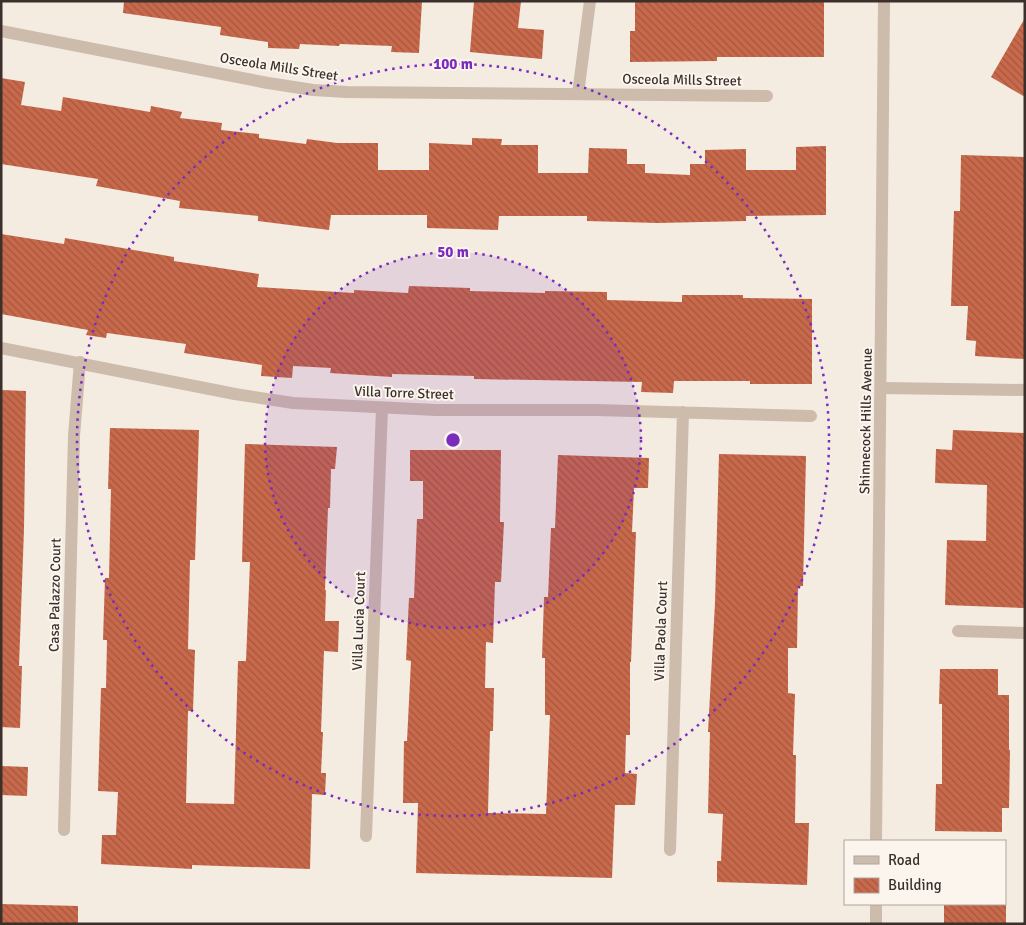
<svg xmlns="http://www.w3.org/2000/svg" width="1026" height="925" viewBox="0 0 1026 925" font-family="Signika,sans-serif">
<defs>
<pattern id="building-back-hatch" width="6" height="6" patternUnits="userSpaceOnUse" patternTransform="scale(1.25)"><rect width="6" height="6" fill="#c8694b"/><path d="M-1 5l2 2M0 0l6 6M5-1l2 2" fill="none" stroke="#a4573f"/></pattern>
</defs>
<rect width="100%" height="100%" fill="#f4ebe1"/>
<path fill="url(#building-back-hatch)" d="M 124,1 L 422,1 L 419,53 L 391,52 L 392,46 L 340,44 L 339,46 L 300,44 L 299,49 L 268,48 L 268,42 L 220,35 L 221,27 L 123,13 Z
M 474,1 L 521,1 L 518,28 L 544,30 L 542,59 L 470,52 Z
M 635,1 L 824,1 L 824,57 L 717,57 L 717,61 L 630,62 L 630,31 L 635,31 Z
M 1025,18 L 1025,97 L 991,77 Z
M 1,78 L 25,82 L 21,105 L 61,111 L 63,97 L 150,112 L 151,106 L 182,112 L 180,118 L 222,123 L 221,130 L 259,134 L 259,138 L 306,144 L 307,139 L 337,143 L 378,143 L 378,170 L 429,170 L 429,143 L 472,145 L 472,138 L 502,139 L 501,145 L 538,145 L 538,173 L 588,173 L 589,148 L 627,149 L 627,164 L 645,164 L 645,173 L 690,175 L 690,164 L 705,164 L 705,150 L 746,149 L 746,170 L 796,170 L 796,147 L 826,146 L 826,215 L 746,216 L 746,221 L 658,223 L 587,221 L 587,216 L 499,216 L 498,230 L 427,228 L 427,215 L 331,215 L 329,230 L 258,221 L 258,216 L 179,208 L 180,201 L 96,186 L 98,179 L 1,164 Z
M 961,155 L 1025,157 L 1024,359 L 975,356 L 976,341 L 966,340 L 968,306 L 951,306 L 954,211 L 960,211 Z
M 1,234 L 64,244 L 65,238 L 174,257 L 174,261 L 259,274 L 257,287 L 354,293 L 354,290 L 408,293 L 409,286 L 470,288 L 470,291 L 545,293 L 545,291 L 607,292 L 607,300 L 682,302 L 682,295 L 743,295 L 743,298 L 812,299 L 812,384 L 750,384 L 750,381 L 674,381 L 673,393 L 641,392 L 642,382 L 474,379 L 474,376 L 392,374 L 392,377 L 330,373 L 331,368 L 293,366 L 292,378 L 261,376 L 262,365 L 184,353 L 186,344 L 107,333 L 106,338 L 86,335 L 88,330 L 1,314 Z
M 1,390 L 26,391 L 24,529 L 19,666 L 22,666 L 20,728 L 1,727 Z
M 110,428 L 199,430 L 195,560 L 190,560 L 188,649 L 195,650 L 193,711 L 188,711 L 186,803 L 234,804 L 238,661 L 246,661 L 250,562 L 242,562 L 245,444 L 337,447 L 335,469 L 331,469 L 330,508 L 328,508 L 325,590 L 326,590 L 325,621 L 339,621 L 338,652 L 324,651 L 321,732 L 323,732 L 321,773 L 326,773 L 325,795 L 312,794 L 310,869 L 192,865 L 192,869 L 101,864 L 102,835 L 116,835 L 118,792 L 98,791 L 101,688 L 106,688 L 107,640 L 103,640 L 105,578 L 109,578 L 111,489 L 108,489 Z
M 953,430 L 1025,433 L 1025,608 L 945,605 L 947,540 L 986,541 L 987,485 L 935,483 L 936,449 L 952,450 Z
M 410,450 L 501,450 L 500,522 L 504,522 L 501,582 L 495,582 L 493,643 L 486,642 L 485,688 L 494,688 L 493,731 L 490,731 L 488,813 L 546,814 L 550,715 L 545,715 L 545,658 L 542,658 L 544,597 L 548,597 L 551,528 L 555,528 L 558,455 L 649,458 L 648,488 L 634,488 L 632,532 L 636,532 L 631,662 L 630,662 L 630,735 L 626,735 L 625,773 L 637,774 L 635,805 L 615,805 L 612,878 L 416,873 L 418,803 L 403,803 L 404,741 L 407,741 L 411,661 L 406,660 L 409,598 L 414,598 L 417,519 L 423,519 L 423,481 L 410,481 Z
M 719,454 L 806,456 L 803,586 L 798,586 L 797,648 L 788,648 L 788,693 L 795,694 L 793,755 L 796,755 L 795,823 L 809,823 L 807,885 L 717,882 L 717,861 L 721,861 L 723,814 L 708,813 L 710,732 L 708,732 L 715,603 Z
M 940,669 L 998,669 L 998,695 L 1009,695 L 1009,750 L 1010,750 L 1009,808 L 1002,808 L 1002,832 L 935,831 L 936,784 L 942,784 L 942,704 L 939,704 Z
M 1,766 L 28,767 L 27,796 L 1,795 Z
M 1,904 L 78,906 L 78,924 L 1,924 Z
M 944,904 L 1006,904 L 1006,924 L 944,924 Z"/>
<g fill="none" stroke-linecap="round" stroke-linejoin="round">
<path stroke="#cdbbac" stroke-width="12" d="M 1,31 L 268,83 L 313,90 L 347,92 L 767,96
M 578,94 L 590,1
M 1,348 L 235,394 L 293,403 L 436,410 L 596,410 L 811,416
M 882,388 L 1025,390
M 958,631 L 1025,633
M 64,830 L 74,436 L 80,362
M 366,836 L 382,408
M 670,850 L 683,412"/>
<path stroke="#cdbbac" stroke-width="12" d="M 876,841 L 884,1
M 876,924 L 876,904"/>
</g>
<circle cx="453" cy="440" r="188" fill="#7b2cbf" fill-opacity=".12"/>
<g fill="none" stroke="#7b2cbf" stroke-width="2.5" stroke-dasharray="2.5 5">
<circle cx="453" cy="440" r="188"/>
<circle cx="453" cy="440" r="376"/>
</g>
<g text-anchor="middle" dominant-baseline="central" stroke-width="4" stroke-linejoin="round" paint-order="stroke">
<g font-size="14" fill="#3b302b" stroke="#fbf5ee">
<text transform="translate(279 67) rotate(9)">Osceola Mills Street</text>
<text transform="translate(682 80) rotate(1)">Osceola Mills Street</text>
<text transform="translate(404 393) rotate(2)">Villa Torre Street</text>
<text transform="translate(866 421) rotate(-89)">Shinnecock Hills Avenue</text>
<text transform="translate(55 595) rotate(-89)">Casa Palazzo Court</text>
<text transform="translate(359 621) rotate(-88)">Villa Lucia Court</text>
<text transform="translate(661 631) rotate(-88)">Villa Paola Court</text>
</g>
</g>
<circle cx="453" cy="440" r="8" fill="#7b2cbf" stroke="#fbf5ee" stroke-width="2.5"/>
<g font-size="15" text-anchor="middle" font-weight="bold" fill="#7b2cbf" stroke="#fbf5ee" stroke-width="4" stroke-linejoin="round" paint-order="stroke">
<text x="453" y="69">100 m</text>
<text x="453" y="257">50 m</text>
</g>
<rect width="1026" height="925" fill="none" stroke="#3b302b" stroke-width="5"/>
<rect x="844" y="840" width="162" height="65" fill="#fbf5ee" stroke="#aea6a0"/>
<rect x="854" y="856" width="25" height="8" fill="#cdbbac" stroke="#aea6a0"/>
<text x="888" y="865" font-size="15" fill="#3b302b">Road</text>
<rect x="854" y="878" width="25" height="15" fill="url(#building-back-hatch)" stroke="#aea6a0"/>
<text x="888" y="890" font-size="15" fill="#3b302b">Building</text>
</svg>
